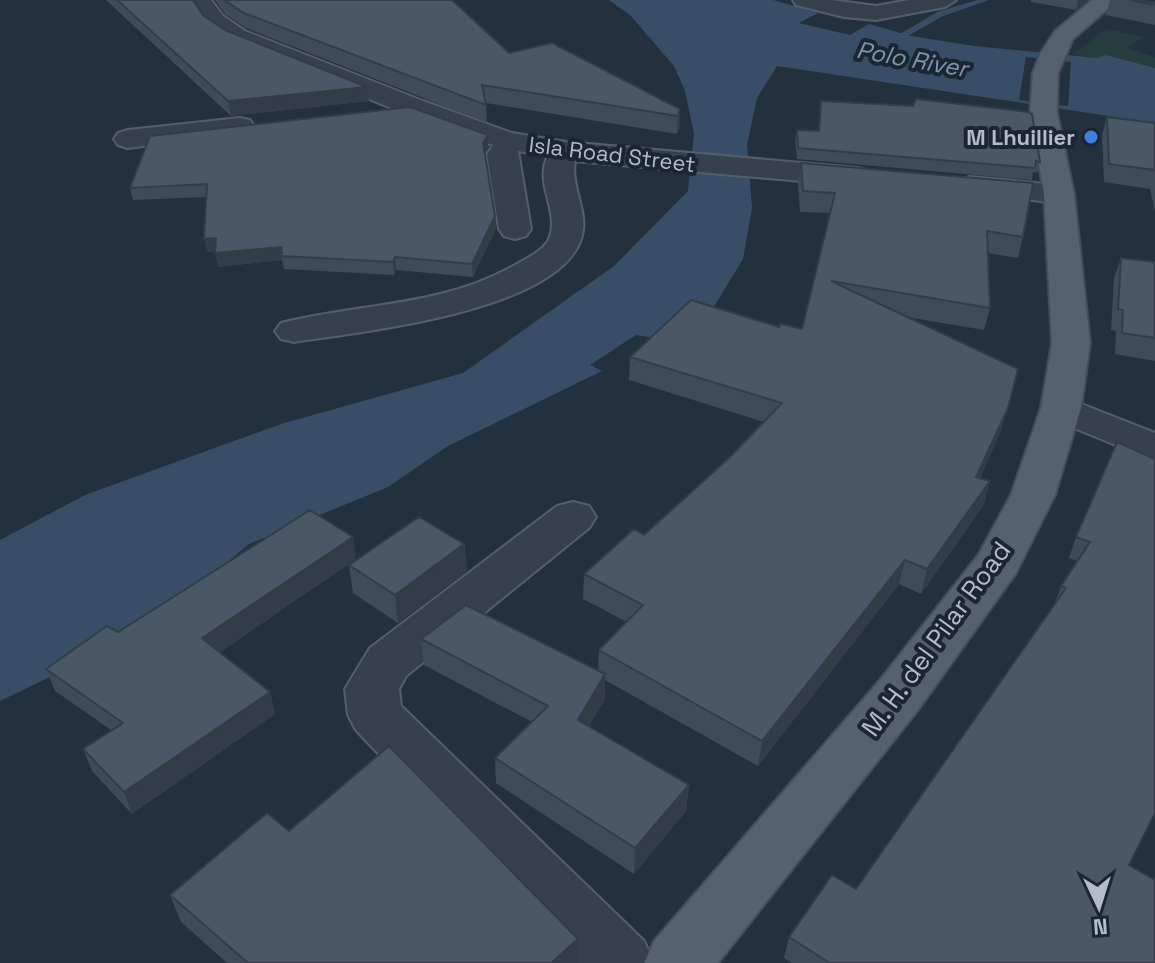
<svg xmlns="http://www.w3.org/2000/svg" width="1155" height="963" viewBox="0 0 1155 963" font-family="'Space Grotesk',sans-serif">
<rect width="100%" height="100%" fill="#23303e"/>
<path fill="#253d3f" d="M 1106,29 L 1144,37 L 1127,48 L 1155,57 L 1155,120 L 1106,55 L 1097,58 L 1073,54 Z"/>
<path fill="#384e67" d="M 609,0 L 773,0 L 818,13 L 799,23 L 850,35 L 869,24 L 911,36 L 974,46 L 1097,58 L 1106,55 L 1155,68 L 1155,123 L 777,66 L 757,98 L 747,145 L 752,208 L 743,259 L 710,313 L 655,338 L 636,335 L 590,365 L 602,371 L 448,446 L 388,487 L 249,544 L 176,605 L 52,676 L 0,701 L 0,540 L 85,495 L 281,424 L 463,373 L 614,266 L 688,191 L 694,133 L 685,91 L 674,66 L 631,16 Z"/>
<path fill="#23303e" d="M 1026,57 L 1071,62 L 1068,106 L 1019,100 Z"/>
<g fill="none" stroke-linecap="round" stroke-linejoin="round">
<path fill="#384e67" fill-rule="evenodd" d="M 977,0 L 989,0 L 943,16 L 892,45 L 885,43 L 937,12 Z"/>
<g stroke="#555f6c" stroke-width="4">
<path id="minor" d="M 189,0 L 211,0 L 223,16 L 245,31 L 423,101 L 512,133 L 566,142 L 858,168 L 869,171 L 873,177 L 869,183 L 858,186 L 575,161 C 570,187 590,213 581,239 C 557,312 359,332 294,342 L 281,339 L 275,331 L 281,323 C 360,303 440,307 513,266 C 524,260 541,252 548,241 C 562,214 533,183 548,156 L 518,151 L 531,229 L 526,236 L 515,239 L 504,236 L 499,229 L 487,154 L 493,145 L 403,113 L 229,41 L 207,26 Z
M 793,0 L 831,0 L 876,6 L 909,0 L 956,0 L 945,7 L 876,20 L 844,17 L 796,5 Z
M 240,118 L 250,120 L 254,126 L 250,132 L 128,148 L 118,145 L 114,139 L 118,133 L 128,130 Z
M 970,177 L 1059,185 L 1070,187 L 1074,194 L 1070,201 L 1059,203 L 959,192 L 955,186 L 959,180 Z
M 1061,396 L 1155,433 L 1155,461 L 1047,417 L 1041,408 L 1047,399 Z
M 573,502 L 589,506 L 596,517 L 589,528 L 406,676 L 399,689 L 401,706 L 644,941 L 654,963 L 577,963 L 356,730 L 348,715 L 345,689 L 370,648 L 557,506 Z"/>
</g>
<g stroke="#434d5a" stroke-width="4">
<path id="major" d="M 1092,0 L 1118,0 L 1073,39 L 1058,73 L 1057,113 L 1074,194 L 1090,343 L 1081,408 L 1055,495 L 1016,573 L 918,710 L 718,963 L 644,963 L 654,941 L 880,680 L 979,554 L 1011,495 L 1041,408 L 1052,343 L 1044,194 L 1030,113 L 1033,73 L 1040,54 L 1055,31 Z"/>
</g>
<use href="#minor" fill="#37414e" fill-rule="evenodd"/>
<use href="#major" fill="#55616e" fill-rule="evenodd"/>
</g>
<path fill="#3f4b59" d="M 106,0 L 193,0 L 203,15 L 225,30 L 367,87 L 369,101 L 231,116 Z
M 215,0 L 452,0 L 509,53 L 680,109 L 680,127 L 677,134 L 486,103 L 487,123 L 246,28 L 225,14 Z
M 1031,0 L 1088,0 L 1076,10 L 1031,2 Z
M 1110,0 L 1137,0 L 1155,2 L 1155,25 L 1106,15 Z
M 1107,117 L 1155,123 L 1155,212 L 1150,189 L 1104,182 L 1102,135 Z
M 797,130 L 1040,162 L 1037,173 L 1033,172 L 1032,180 L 797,159 L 795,141 Z
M 488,147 L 485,153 L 495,216 L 496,229 L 473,277 L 396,270 L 394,275 L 284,269 L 282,260 L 218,267 L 216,251 L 207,252 L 207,197 L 133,200 L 130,188 Z
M 801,163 L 1023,237 L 1018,258 L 988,253 L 990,308 L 984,330 L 907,317 L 1001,431 L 980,478 L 990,481 L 983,506 L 921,594 L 899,584 L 758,766 L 605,680 L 605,699 L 589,726 L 689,785 L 686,811 L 634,874 L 496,783 L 495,758 L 532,722 L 424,665 L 421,639 L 598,671 L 599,650 L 627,622 L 583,599 L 584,574 L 644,535 L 730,457 L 764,422 L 629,380 L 630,357 L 779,327 L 802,329 L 830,213 L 800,212 L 798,183 Z
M 1121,258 L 1155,262 L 1155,361 L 1115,354 L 1116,331 L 1111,330 L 1114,278 Z
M 1117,442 L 1129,865 L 1155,963 L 792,963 L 784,958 L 789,937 L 856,889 L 1055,603 L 1061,586 L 1077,561 L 1069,558 L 1076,537 Z
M 464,544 L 467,571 L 398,623 L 353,593 L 349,565 Z
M 356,559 L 220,652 L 270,692 L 275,714 L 132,814 L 92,771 L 83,749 L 111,730 L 55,691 L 46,669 L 118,632 Z
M 289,831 L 578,963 L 227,963 L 181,922 L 170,895 Z"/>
<path fill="#333d48" d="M 1078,0 L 1088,0 L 1076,10 Z
M 367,87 L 369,101 L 231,116 L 228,101 Z
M 680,109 L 680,127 L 677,134 L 678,116 Z
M 488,135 L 488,147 L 484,154 L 483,143 Z
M 495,216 L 496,229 L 473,277 L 472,264 Z
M 216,238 L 219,251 L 207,252 L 204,239 Z
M 281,247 L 282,260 L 218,267 L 215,253 Z
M 395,257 L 396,270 L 394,275 L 393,262 Z
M 1008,408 L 1001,431 L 969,501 L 976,477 Z
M 990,481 L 983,506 L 921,594 L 927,569 Z
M 353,537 L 356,559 L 208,660 L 202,638 Z
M 464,544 L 467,571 L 398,623 L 395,595 Z
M 905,560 L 899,584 L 758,766 L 762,741 Z
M 605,674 L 605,699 L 578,745 L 578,720 Z
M 270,692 L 275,714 L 132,814 L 124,792 Z
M 689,785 L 686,811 L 634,874 L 635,848 Z
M 578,939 L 578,963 L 551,963 Z"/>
<path fill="#495767" stroke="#333d48" stroke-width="2" d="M 117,0 L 193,0 L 203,15 L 225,30 L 367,87 L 228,101 Z
M 224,0 L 452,0 L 509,53 L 552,43 L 680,109 L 678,116 L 482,85 L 486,105 L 244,13 Z
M 1130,0 L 1155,2 L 1155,5 Z
M 916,99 L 1028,112 L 1032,114 L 1040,162 L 1036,161 L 1035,168 L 798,148 L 797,130 L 819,131 L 821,101 L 913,106 Z
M 410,107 L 488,135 L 483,143 L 495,216 L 472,264 L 395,257 L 393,262 L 282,256 L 281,247 L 215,253 L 216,238 L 204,239 L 207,184 L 130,188 L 150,136 Z
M 1107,117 L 1155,123 L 1155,170 L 1109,164 Z
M 801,163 L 1033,183 L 1023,237 L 987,231 L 990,308 L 831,281 L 1018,369 L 1008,408 L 976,477 L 990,481 L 927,569 L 905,560 L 762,741 L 599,650 L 643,605 L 584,574 L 634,529 L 644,535 L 730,457 L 782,403 L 630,357 L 691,300 L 779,327 L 781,324 L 802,329 L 835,193 L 803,191 Z
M 1121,258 L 1155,262 L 1155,338 L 1122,333 L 1123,310 L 1118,309 Z
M 1117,442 L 1155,459 L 1155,813 L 1129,865 L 1155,880 L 1155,963 L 830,963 L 789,937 L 832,875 L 856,889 L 1066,588 L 1061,586 L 1090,542 L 1076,537 Z
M 310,510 L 353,537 L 202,638 L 270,692 L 124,792 L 83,749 L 123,723 L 46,669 L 107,626 L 118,632 Z
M 419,517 L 464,544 L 395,595 L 349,565 Z
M 466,605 L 605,674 L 578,720 L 689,785 L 635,848 L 495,758 L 548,706 L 421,639 Z
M 389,746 L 578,939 L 551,963 L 248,963 L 170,895 L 267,813 L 289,831 Z"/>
<circle fill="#3f7fe0" stroke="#1c2633" stroke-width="3" cx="1091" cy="137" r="8"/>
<g text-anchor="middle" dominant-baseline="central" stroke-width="8" stroke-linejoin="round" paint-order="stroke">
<g font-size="22" font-weight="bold" fill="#b3bcc9" stroke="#1c2633" text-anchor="end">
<text x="1075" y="137">M Lhuillier</text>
</g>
<g font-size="22" fill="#b3bcc9" stroke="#1c2633">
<text transform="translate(612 154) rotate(7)">Isla Road Street</text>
</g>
<g font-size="24" font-style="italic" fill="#7a94b1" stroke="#1c2633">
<text transform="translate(912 59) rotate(10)">Polo River</text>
</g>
<g font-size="26" fill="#b3bcc9" stroke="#1c2633">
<text transform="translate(936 639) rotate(-54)">M. H. del Pilar Road</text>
</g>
</g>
<g transform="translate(1099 907) rotate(176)" stroke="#1c2633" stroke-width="6" paint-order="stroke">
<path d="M0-6L14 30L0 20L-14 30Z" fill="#b3bcc9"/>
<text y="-12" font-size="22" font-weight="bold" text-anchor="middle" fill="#b3bcc9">N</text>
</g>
</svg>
